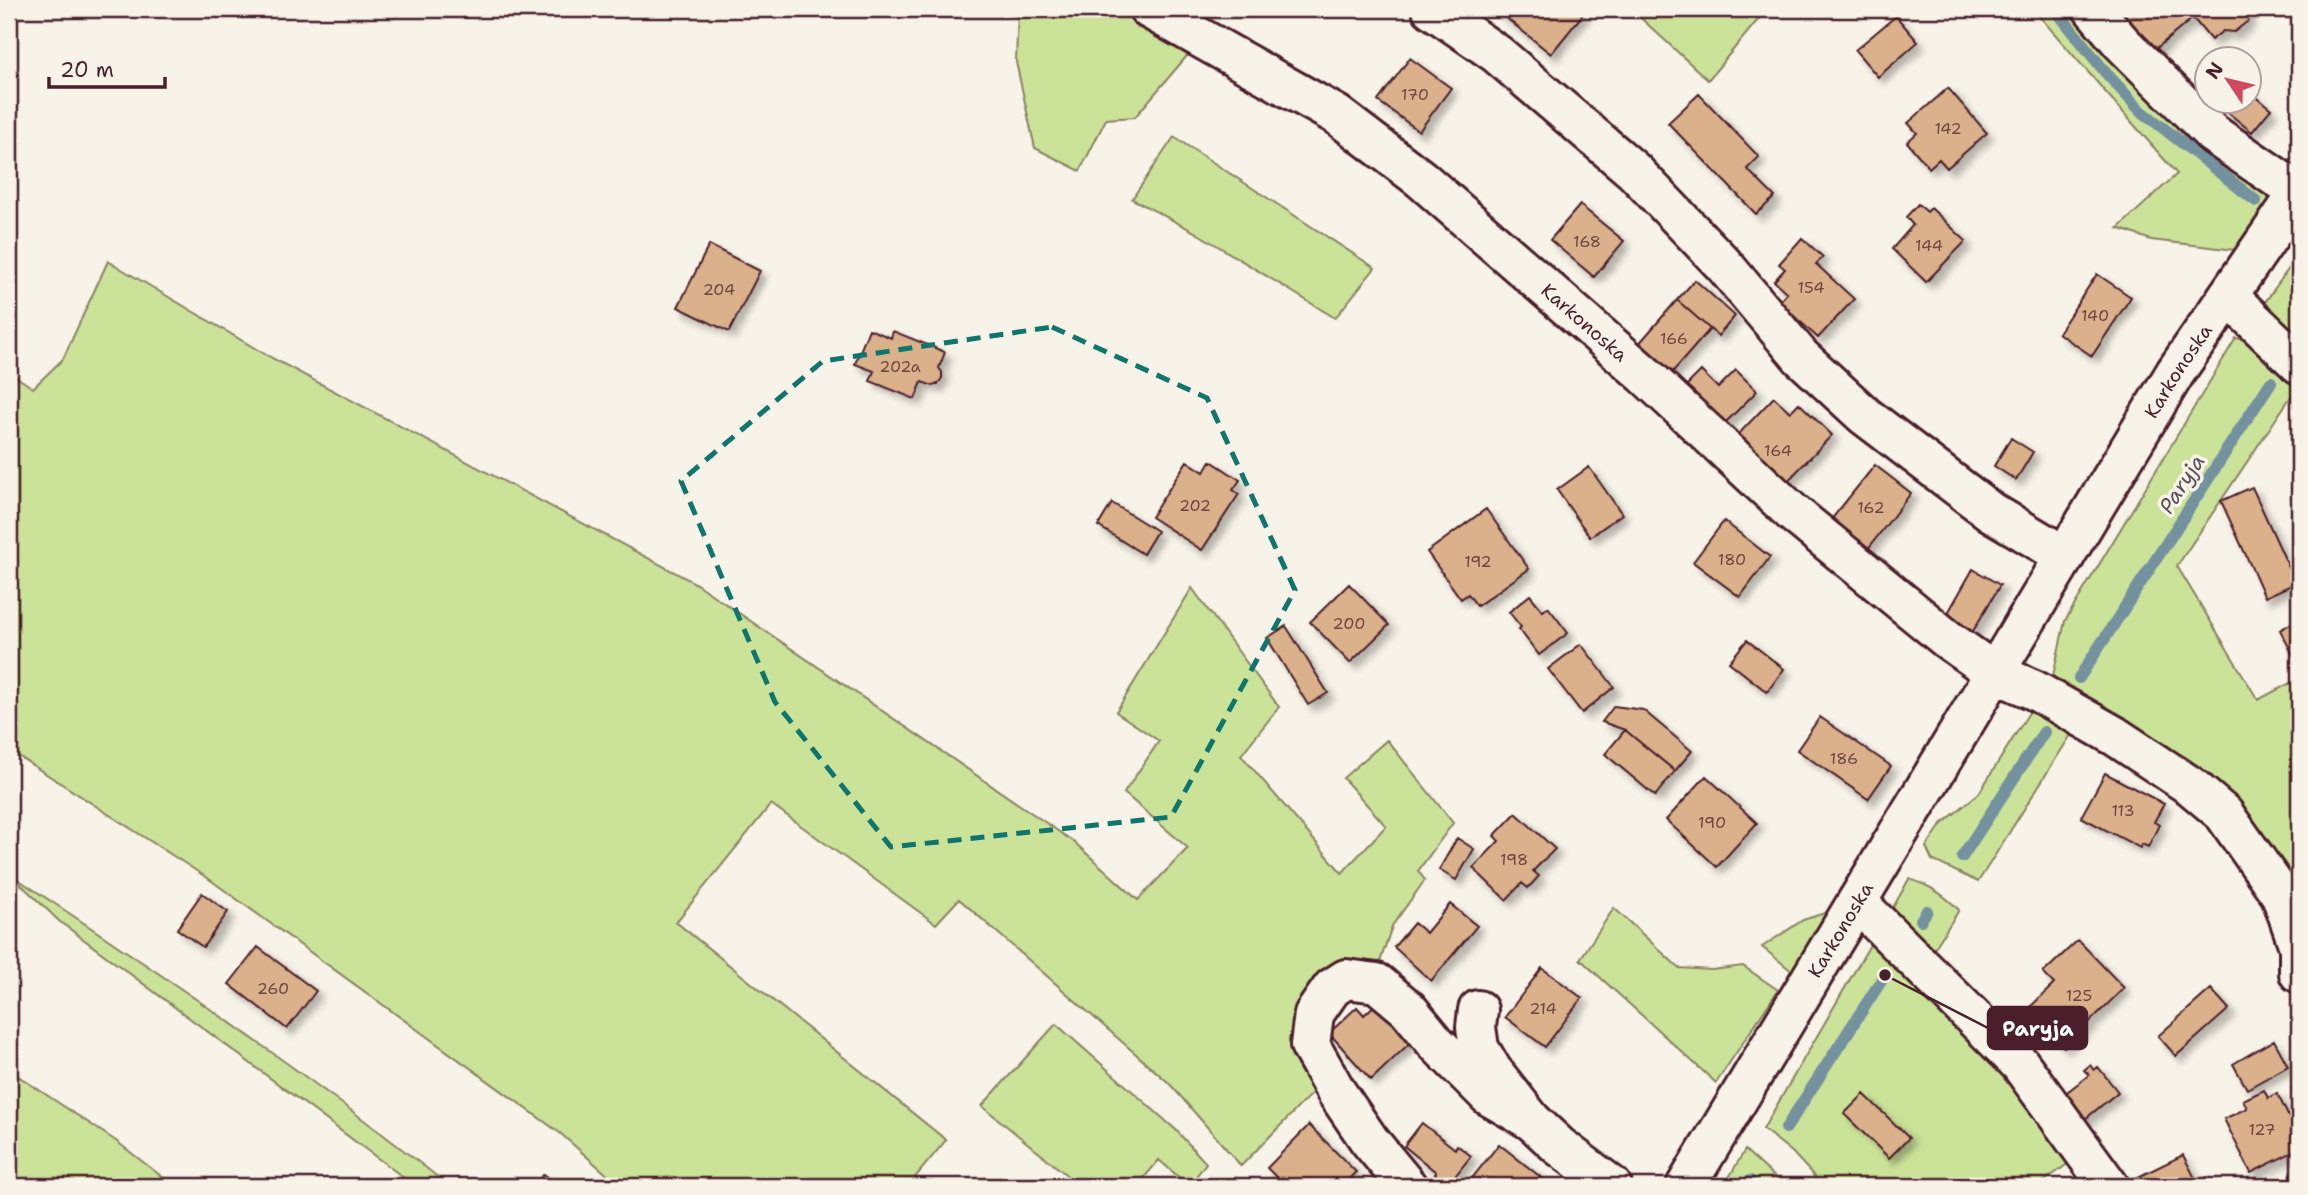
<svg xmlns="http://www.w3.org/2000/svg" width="2308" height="1195" viewBox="0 0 2308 1195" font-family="'Shantell Sans',sans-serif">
<defs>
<filter id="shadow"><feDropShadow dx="6" dy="6" stdDeviation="3.5" flood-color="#0004"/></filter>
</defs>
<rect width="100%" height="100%" fill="#f7f3e8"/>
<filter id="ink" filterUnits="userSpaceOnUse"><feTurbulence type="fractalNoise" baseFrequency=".0143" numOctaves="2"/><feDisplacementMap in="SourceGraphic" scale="14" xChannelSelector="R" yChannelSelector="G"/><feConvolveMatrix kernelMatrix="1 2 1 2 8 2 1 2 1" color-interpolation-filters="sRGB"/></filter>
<g filter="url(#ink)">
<path fill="#cbe399" stroke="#8a8162" stroke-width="2" d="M 1018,9 L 1114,9 L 1192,50 L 1135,117 L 1106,119 L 1080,171 L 1035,148 L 1016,62 Z
M 1631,9 L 1767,9 L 1708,80 Z
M 2033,9 L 2080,9 L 2274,196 L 2235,250 L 2151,240 L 2118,228 L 2177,174 Z
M 1174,137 L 1375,268 L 1335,318 L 1195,232 L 1132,199 Z
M 2299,254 L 2299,351 L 2261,308 Z
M 108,261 L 268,356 L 695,583 L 1074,842 L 1138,900 L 1188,848 L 1124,793 L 1159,741 L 1116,712 L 1192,588 L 1279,707 L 1241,755 L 1342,873 L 1386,826 L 1343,778 L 1387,740 L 1453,823 L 1418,871 L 1425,880 L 1392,926 L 1378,968 L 1314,986 L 1290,1045 L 1318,1087 L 1241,1166 L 1169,1083 L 959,899 L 936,924 L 771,804 L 676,922 L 946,1140 L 908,1186 L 620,1186 L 560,1133 L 209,879 L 9,750 L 9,372 L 33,388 L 63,359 Z
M 2236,338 L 2251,341 L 2296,389 L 2177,566 L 2258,700 L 2292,682 L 2299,694 L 2299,915 L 2234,798 L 2190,760 L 2095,706 L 2051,685 L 2065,621 Z
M 2030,711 L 2074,730 L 1978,882 L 1932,860 L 1926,847 L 1942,824 L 1979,793 Z
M 10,874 C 160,973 309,1074 449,1186 L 415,1186 L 59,921 Z
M 1909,879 C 1930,885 1944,895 1959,910 L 1931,954 L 1890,913 Z
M 1614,908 L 1679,968 L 1712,970 L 1743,966 L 1778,990 L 1716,1083 L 1580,959 Z
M 1837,909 L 1793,972 L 1762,947 L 1803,920 Z
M 1874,938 L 2018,1087 L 2074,1159 L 2038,1186 L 1823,1186 L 1792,1152 L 1763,1129 Z
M 1056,1024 L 1175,1129 L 1206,1163 L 1189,1186 L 1159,1160 L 1137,1186 L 1080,1186 L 982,1106 Z
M 9,1070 L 116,1141 L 174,1186 L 9,1186 Z
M 1745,1150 L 1778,1180 L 1774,1186 L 1724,1186 Z"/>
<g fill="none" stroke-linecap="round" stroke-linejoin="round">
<path stroke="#73919e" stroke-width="12" d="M 2055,9 L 2106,73 L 2139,109 L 2256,201
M 2079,678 L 2271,382
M 1962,857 L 2044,732
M 1921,920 L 1927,911
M 1786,1128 L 1885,975
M 1747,1186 L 1750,1181"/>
</g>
<path fill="#dab18b" stroke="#4a1f2b" stroke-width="2" filter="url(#shadow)" d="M 1495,9 L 1578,9 L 1584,13 L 1551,54 Z
M 2121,9 L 2249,9 L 2248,21 L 2234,32 L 2223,31 L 2211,40 L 2193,18 L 2152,52 L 2119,11 Z
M 1896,16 L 1918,42 L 1878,77 L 1855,50 Z
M 1410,58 L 1451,88 L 1419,131 L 1378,101 Z
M 1948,88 L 1987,133 L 1947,168 L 1939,159 L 1929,168 L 1907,142 L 1917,133 L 1908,123 Z
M 2248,90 L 2271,109 L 2252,132 L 2216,103 L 2248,102 Z
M 1699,94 L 1759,157 L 1747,169 L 1775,197 L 1756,214 L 1668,123 Z
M 1918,204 L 1927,212 L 1931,208 L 1966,241 L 1926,282 L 1892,249 L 1913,225 L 1906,217 Z
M 1580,205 L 1624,241 L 1594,277 L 1550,240 Z
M 1802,238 L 1823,257 L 1816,264 L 1854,299 L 1818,338 L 1779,302 L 1787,293 L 1774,281 L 1785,269 L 1779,264 Z
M 709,245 L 760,271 L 729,332 L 678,307 Z
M 2097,274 L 2131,297 L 2092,356 L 2058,333 Z
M 1695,280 L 1735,316 L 1718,336 L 1677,300 Z
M 1677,300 L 1710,329 L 1670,375 L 1637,346 Z
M 869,329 L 891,338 L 893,331 L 945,352 L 939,368 L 942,372 L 942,378 L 938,384 L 933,386 L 922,382 L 915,399 L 870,381 L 874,371 L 855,364 Z
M 1736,370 L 1757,391 L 1716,432 L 1679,393 L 1701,371 L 1718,388 Z
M 1774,397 L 1790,412 L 1799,403 L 1832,435 L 1779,490 L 1730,443 Z
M 2011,438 L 2033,452 L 2016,480 L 1994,466 Z
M 1187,461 L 1204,472 L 1211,461 L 1240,480 L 1233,490 L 1239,494 L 1202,550 L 1151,517 Z
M 1875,465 L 1911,493 L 1867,550 L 1830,521 Z
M 1589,467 L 1622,514 L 1590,537 L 1557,490 Z
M 2252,487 L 2296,583 L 2265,597 L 2221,501 Z
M 1112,503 L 1157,531 L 1143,554 L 1098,526 Z
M 1486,509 L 1529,569 L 1477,606 L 1468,594 L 1461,599 L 1427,552 Z
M 1724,521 L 1770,557 L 1740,597 L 1693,562 Z
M 1973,569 L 2000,585 L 1972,633 L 1945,618 Z
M 1349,584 L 1389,625 L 1350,663 L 1310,622 Z
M 1530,595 L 1543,611 L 1548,607 L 1568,633 L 1539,655 L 1519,629 L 1521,627 L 1509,612 Z
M 2299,619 L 2299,666 L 2280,630 Z
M 1286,626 L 1328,693 L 1308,705 L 1267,638 Z
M 1747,640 L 1784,669 L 1767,692 L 1729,662 Z
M 1581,644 L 1614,687 L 1582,713 L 1548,669 Z
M 1614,706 L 1643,710 L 1692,751 L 1675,771 L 1625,730 L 1602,722 Z
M 1820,717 L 1891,766 L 1868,799 L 1797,750 Z
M 1625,730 L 1675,771 L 1655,796 L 1605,754 Z
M 2105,773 L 2164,804 L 2154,822 L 2159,825 L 2148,847 L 2142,844 L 2140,848 L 2081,817 Z
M 1706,776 L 1757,823 L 1717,867 L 1666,820 Z
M 1516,813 L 1555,849 L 1533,871 L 1539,876 L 1528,888 L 1522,883 L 1506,900 L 1473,868 L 1499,841 L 1494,836 Z
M 1457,838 L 1474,849 L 1456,880 L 1439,870 Z
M 202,893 L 228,912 L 203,947 L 177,929 Z
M 1450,904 L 1477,926 L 1431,981 L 1394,947 L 1414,923 L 1426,933 Z
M 2078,940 L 2124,988 L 2064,1047 L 2027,1010 L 2054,984 L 2043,973 Z
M 258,947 L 316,991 L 287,1029 L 229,984 Z
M 1542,968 L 1582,998 L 1545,1047 L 1505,1017 Z
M 2211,989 L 2229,1009 L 2176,1056 L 2158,1036 Z
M 1378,1002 L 1413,1040 L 1371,1080 L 1329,1033 L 1357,1007 L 1364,1015 Z
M 2274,1040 L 2288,1066 L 2247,1089 L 2233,1064 Z
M 2090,1065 L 2094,1070 L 2098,1067 L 2118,1092 L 2079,1124 L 2058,1099 L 2089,1075 L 2084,1070 Z
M 2264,1090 L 2268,1098 L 2277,1093 L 2299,1138 L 2299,1149 L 2251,1173 L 2224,1119 L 2247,1108 L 2243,1100 Z
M 1864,1094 L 1909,1138 L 1889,1158 L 1844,1114 Z
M 1422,1123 L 1455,1149 L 1457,1145 L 1471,1156 L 1448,1185 L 1435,1174 L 1436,1172 L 1404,1146 Z
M 1309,1125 L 1356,1172 L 1341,1186 L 1285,1186 L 1267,1168 Z
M 1499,1144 L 1543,1179 L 1537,1186 L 1466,1186 Z
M 2183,1155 L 2197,1182 L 2207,1177 L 2212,1186 L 2138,1186 L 2134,1179 Z
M 544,1174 L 559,1186 L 533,1186 Z"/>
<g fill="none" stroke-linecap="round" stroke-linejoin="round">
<g stroke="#4a1f2b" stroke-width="44">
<g id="minor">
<path id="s1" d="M 1149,9 L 1337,115 L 1421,179 L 1645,375 L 1792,512 L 1947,639 L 1995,673 L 2034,690 L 2115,736 L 2192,787 L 2224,814 L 2281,895 L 2299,947 L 2299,973"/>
<path d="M 1432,9 L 1497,54 L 1634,171 L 1724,265 L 1801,357 L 1865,416 L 1991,512 L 2065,556"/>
<path d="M 2093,9 L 2121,42 L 2213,134 L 2299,193"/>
<path d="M 2228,296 L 2299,364"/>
<path d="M 1857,902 L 2020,1064 L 2109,1186"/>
<path d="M 1478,1010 L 1476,1027 L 1479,1048 L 1492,1070 L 1532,1121 L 1559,1146 L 1612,1186"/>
<path d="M 1407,1186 L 1369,1140 L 1337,1093 L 1310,1045 L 1314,1014 L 1332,988 L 1346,979 L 1377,983 L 1408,1009 L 1436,1043 L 1489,1096 L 1532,1121"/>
<path id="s2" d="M 1686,1186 L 2175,373 L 2299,192"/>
</g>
</g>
<use href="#minor" stroke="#f7f3e8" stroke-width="38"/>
</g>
</g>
<path fill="none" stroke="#0f766e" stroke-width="5" stroke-dasharray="14 9" stroke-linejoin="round" d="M 1052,327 L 1207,398 L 1295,590 L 1171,817 L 891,847 L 775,702 L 681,481 L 823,361 Z"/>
<g text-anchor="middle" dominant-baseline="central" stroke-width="7" stroke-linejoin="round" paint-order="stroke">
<g font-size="16" fill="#6e4443">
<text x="1415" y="94">170</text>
<text x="1948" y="128">142</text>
<text x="1587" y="241">168</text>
<text x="1929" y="245">144</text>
<text x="1811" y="287">154</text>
<text x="719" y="289">204</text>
<text x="2095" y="315">140</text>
<text x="1674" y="338">166</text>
<text x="900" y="366">202a</text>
<text x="1778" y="450">164</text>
<text x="1195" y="505">202</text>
<text x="1871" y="507">162</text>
<text x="1732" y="559">180</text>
<text x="1478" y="561">192</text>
<text x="1349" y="623">200</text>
<text x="1844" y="758">186</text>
<text x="2123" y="810">113</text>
<text x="1712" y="822">190</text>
<text x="1514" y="859">198</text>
<text x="273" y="988">260</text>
<text x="2079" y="995">125</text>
<text x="1543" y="1008">214</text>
<text x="2262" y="1129">127</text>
</g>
<g font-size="19" fill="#4a1f2b" stroke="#f7f3e8">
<text stroke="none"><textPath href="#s1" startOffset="539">Karkonoska</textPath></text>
<text stroke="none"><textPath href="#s2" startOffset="952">Karkonoska</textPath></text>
<text stroke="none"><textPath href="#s2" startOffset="299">Karkonoska</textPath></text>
</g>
<g font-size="21" font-style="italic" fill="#5b4e5b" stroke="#f7f3e8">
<text transform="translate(2182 484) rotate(-57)">Paryja</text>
</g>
</g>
<path fill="none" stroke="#4a1f2b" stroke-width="2.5" d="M1885 975L1988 1028"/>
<circle fill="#4a1f2b" stroke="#f7f3e8" stroke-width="2.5" cx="1885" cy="975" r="7"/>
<rect fill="#4a1f2b" stroke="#4a1f2b" stroke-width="2.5" x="1988" y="1007" width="99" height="42" rx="7"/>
<g font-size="21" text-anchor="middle" font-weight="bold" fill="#fff">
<text x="2038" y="1036">Paryja</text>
</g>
<rect width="2308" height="1195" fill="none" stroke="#f7f3e8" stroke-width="35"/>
<rect x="18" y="18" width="2273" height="1160" fill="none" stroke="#4a1f2b" stroke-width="2.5" filter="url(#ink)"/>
<g transform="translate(2228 80) rotate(305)"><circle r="33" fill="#f7f3e8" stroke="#b29e9c" stroke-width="2"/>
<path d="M0-5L12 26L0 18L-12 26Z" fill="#d1495b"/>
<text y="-10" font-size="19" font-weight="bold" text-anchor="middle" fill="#4a1f2b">N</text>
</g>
<path d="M49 77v10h116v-10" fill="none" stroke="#4a1f2b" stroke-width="3.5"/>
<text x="60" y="77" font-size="21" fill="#4a1f2b" stroke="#f7f3e8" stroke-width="5" paint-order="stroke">20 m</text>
</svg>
